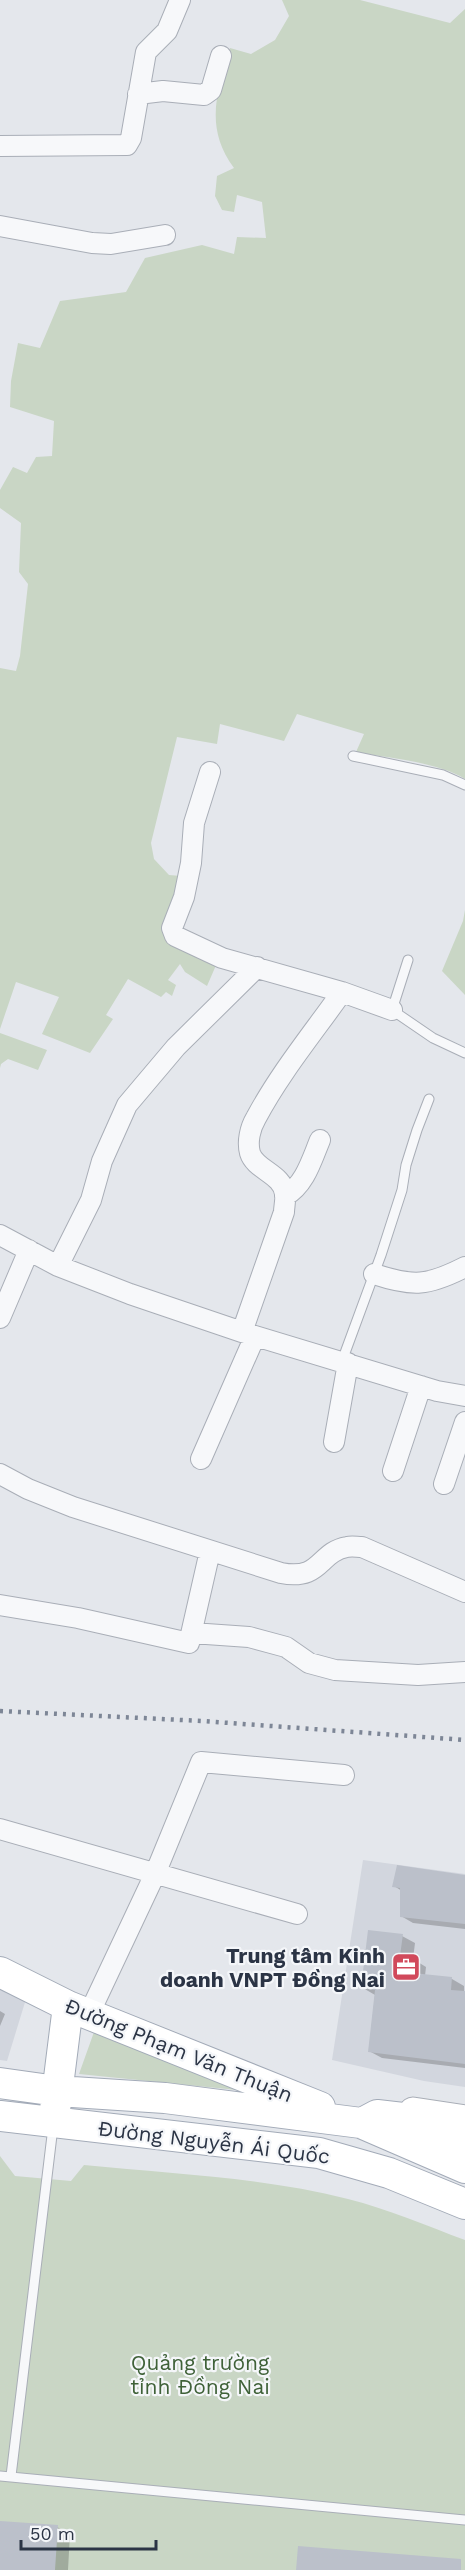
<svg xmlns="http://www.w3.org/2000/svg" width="465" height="2570" viewBox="0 0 465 2570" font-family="'Work Sans',sans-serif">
<rect width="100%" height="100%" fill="#e4e7ec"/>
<path fill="#d2d6de" d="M 363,1860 L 465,1874 L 465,2087 L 424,2081 L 332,2060 Z
M 0,1988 L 26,1999 L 7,2061 L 0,2060 Z"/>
<path fill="#c9d6c5" d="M 282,0 L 360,0 L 450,23 L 465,9 L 465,779 C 438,762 388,758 356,752 L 364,734 L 297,714 L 284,741 L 220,724 L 217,744 L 177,737 L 151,843 L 154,859 L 169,875 L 181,876 L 165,928 L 217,963 L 207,986 L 185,972 L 180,964 L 168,980 L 176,985 L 172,996 L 166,992 L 161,997 L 128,979 L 106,1015 L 113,1019 L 90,1053 L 42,1034 L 59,997 L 16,982 L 0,1029 L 0,668 L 16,671 L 20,656 L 28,584 L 19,572 L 21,523 L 0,508 L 0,490 L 13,467 L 27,473 L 36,457 L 52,456 L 54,421 L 10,407 L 11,381 L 18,343 L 40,348 L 60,301 L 126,292 L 145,258 L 202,245 L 234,254 L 237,237 L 266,238 L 262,202 L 237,195 L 234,212 L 222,210 L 215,196 L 217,176 L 234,168 C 204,127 217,92 230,48 L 251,54 L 275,40 L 289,16 Z
M 465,910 L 465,995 L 442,971 L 463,921 Z
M 0,1033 L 47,1050 L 38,1070 L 8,1059 L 1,1064 L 0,1068 Z
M 94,2032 L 237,2090 L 79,2074 Z
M 0,2156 L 15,2176 L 71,2181 L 84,2165 C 172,2174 262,2177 348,2199 C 388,2209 427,2226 465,2240 L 465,2570 L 0,2570 Z"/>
<path fill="#0003" d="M 465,1876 L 465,1929 L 413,1923 L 401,1916 L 402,1891 L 394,1886 Z
M 402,1936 L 415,1943 L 413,1959 L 426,1967 L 425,1976 L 452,1979 L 464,1986 L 465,2068 L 382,2058 L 369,2051 L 375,1995 L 363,1988 Z
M 0,2011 L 5,2014 L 0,2026 Z
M 0,2522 L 57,2527 L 70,2534 L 68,2570 L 0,2570 Z"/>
<path fill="#bbc0ca" d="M 397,1865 L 465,1875 L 465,1924 L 400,1917 L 400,1888 L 392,1887 Z
M 368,1930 L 403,1934 L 400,1956 L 414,1958 L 413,1973 L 452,1977 L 451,1990 L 465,1991 L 465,2064 L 368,2052 L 375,1990 L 361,1988 Z
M 0,2521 L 58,2525 L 55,2570 L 0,2570 Z
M 298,2546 L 461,2559 L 461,2570 L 296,2570 Z"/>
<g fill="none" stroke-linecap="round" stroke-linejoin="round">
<g stroke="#a9aeb7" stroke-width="11">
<path id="service" d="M 353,756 L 443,775 L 465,785
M 408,960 L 392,1010 L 433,1038 L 465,1053
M 342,1361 L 381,1255 L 402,1190 L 406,1165 L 417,1130 L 429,1099
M 0,2476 L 465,2520
M 11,2476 L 53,2127"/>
</g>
<g stroke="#a9aeb7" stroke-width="22">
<path id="minor" d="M 138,94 L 163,91 L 204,95 L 211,90 L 221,56
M 0,146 L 127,145 L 131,138 L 146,52 L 167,31 L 180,0
M 0,226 L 92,243 L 111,244 L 165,235
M 210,772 L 194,823 L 191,863 L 184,897 L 172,928 L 175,936 L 222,958 L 342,992 L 392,1010
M 285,1196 C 305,1185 312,1159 320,1140
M 0,1235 L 58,1266 L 130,1294 L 242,1332 L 437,1391 L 465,1396
M 58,1266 L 91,1200 L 102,1161 L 127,1105 L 176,1047 L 257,967
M 374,1274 C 413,1287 428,1286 465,1267
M 0,1318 L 29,1250
M 242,1332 L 284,1212 C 284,1207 286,1199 285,1194 C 283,1174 255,1170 250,1153 C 247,1142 250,1128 256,1118 C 280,1073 313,1033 342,992
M 334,1442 L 348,1363
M 201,1459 L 255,1336
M 393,1471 L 421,1386
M 0,1474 L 28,1489 L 73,1507 L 281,1573 C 322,1581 318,1552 347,1547 C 352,1546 357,1547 362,1547 L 465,1592
M 444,1484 L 465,1422
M 0,1605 L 78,1618 L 189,1643 L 210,1551
M 192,1633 L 249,1637 L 286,1647 L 309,1663 L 335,1670 L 418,1675 L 465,1672
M 0,1829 L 297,1914
M 89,2014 L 155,1874 L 201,1762 L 344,1775"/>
</g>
<g stroke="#a9aeb7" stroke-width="29">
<path id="secondary" d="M 413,2111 L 465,2119"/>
</g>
<g stroke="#a3abb8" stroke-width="32">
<path id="primary" d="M 0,1972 L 68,2006 L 320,2107
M 0,2083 L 57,2091 L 165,2098 L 361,2123 L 465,2168
M 55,2110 L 68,2006
M 0,2116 L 319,2153 L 389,2173 L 465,2204
M 362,2123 L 377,2115 L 403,2118 L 465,2137"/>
</g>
<use href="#service" stroke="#f7f8fa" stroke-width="9"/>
<use href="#minor" stroke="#f7f8fa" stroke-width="20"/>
<use href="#secondary" stroke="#fff" stroke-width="27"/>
<use href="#primary" stroke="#fff" stroke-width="30"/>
<path stroke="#7d8696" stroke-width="4.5" stroke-dasharray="3 6" stroke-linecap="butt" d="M 0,1711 L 202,1721 L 465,1740"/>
</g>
<defs>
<g id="office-square" transform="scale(1.5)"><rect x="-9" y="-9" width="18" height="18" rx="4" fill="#d1495b" stroke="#f4f6f9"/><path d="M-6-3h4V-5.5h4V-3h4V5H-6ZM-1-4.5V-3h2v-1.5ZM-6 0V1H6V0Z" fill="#fff"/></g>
</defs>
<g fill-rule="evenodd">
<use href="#office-square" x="406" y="1967"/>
</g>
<g text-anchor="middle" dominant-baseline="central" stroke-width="4.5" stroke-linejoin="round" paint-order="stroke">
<g font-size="21" font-weight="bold" fill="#2b3445" stroke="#f4f6f9" text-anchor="end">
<text x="385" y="1955">Trung tâm Kinh<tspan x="385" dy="24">doanh VNPT Đồng Nai</tspan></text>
</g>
<g font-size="21" fill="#2b3445" stroke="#f4f6f9">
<text transform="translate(179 2050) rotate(22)">Đường Phạm Văn Thuận</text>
<text transform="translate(214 2142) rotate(7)">Đường Nguyễn Ái Quốc</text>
</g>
<g font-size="21" fill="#3f6138" stroke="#f4f6f9">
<text x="200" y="2362">Quảng trường<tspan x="200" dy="24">tỉnh Đồng Nai</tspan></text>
</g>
</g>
<path d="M21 2540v9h135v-9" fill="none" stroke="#2b3445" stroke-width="3"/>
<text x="30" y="2540" font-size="18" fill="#2b3445" stroke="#f4f6f9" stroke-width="4.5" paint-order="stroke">50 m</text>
</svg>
